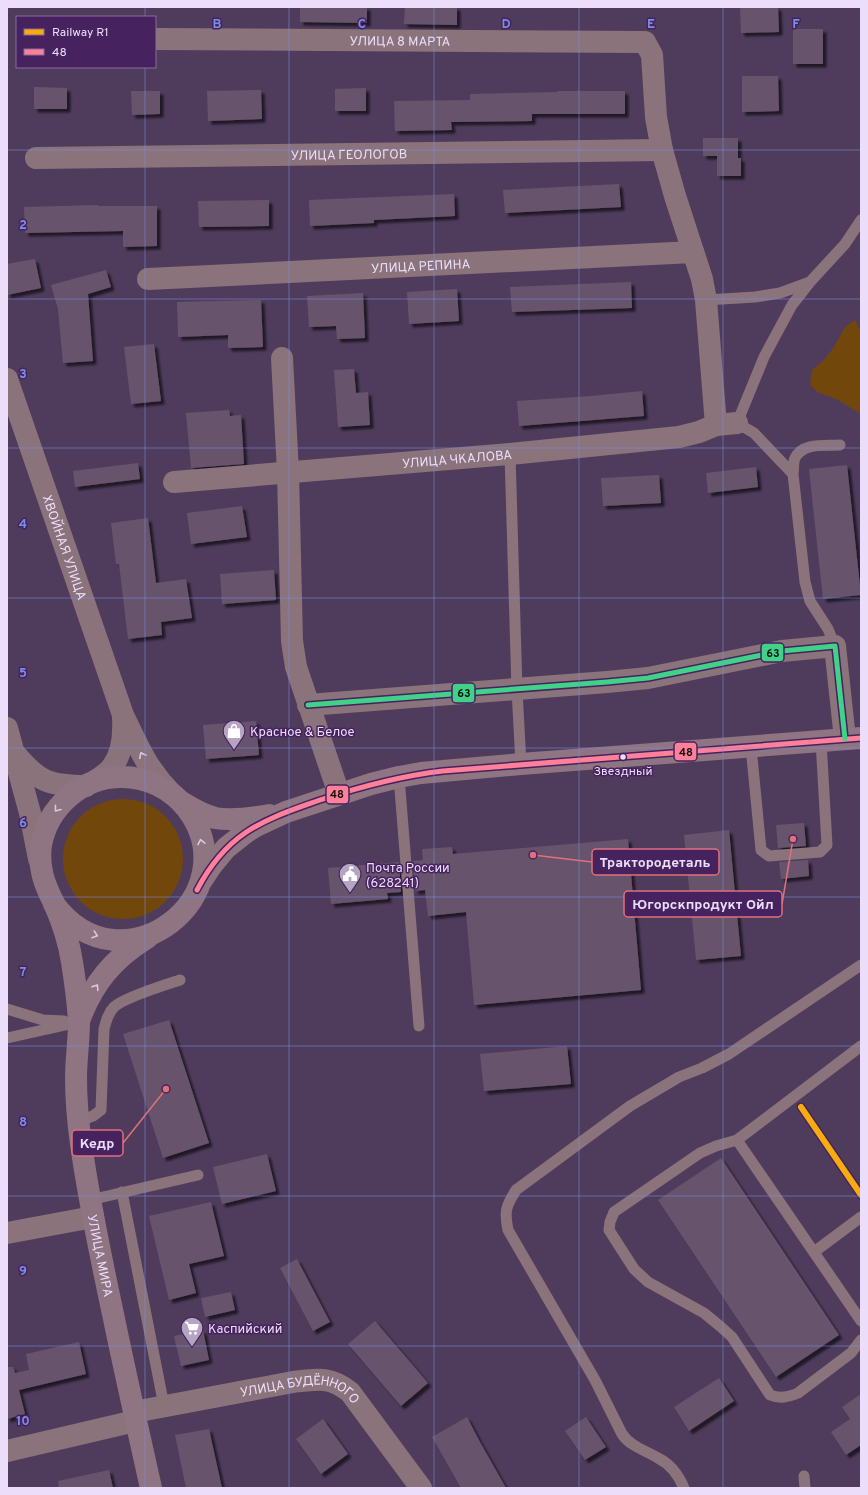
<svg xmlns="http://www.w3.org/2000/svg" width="868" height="1495" font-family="Overpass,sans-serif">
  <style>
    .green { fill: #72470c }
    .building { fill: #67536c; filter: url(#shadow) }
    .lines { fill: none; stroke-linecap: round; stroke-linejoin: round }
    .service { stroke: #8a737b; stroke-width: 11 }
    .minor { stroke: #8a737b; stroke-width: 22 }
    .secondary { stroke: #8f7481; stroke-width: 22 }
    .bus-1-casing { stroke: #46235e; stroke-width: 8 }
    .bus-2-casing { stroke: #46235e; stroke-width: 8 }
    .bus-1 { stroke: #ff8098; stroke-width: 5 }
    .bus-2 { stroke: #40d288; stroke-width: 5 }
    .rail-1-casing { stroke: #46235e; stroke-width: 9 }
    .rail-1 { stroke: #f8ab0d; stroke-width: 6 }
    .oneway { stroke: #d8c8e1 }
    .oneway2 { stroke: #d9c8e2 }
    .grid { fill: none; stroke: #7a8ee7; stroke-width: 1; stroke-opacity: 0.55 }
    .bus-dot { fill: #ecddfa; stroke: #46235e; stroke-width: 1.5 }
    .labels { text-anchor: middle; stroke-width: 3; stroke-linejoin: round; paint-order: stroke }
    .bus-label { font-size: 12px; fill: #ecddfa; stroke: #46235e }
    .street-label { font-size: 13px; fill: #ecddfa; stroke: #46235e }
    .poi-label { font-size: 13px; fill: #ecddfa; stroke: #46235e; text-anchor: start }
    .grid-label { font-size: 13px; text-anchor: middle; font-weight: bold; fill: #7a8ee7; stroke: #46235e; stroke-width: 3; stroke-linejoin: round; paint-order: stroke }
    .leader { fill: none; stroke: #df707c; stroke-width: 1.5 }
    .callout-dot { fill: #df707c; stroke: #46235e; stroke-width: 1.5 }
    .callout { fill: #46235e; stroke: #df707c; stroke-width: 1.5 }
    .callout-label { font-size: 14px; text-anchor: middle; font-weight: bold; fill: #ecddfa }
    .line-badge { stroke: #46235e; stroke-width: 1.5 }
    .pale-badge-label { font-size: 11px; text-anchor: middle; font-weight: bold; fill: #111 }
  </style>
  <defs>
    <filter id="shadow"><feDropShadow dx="3.5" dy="3.5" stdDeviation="1" flood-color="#0009"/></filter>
  </defs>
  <rect width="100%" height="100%" fill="#4f3c5c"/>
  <path class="green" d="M855,320L861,333V414L836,399L817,392L810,384L812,370L824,360L834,347L845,327Z
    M63 859a60 60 0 1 1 120 0a60 60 0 1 1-120 0Z"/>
  <path class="building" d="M300,7H367V23L300,22Z
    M405,7H457V25L404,24Z
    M740,7H778L779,32L741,33Z
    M793,29H823V64H793Z
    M742,76H778L779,111L742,112Z
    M34,87L67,88V109H34Z
    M366,88V111H335V89Z
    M261,90L262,119L208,121L207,91Z
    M131,91H160V114L132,115Z
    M558,91H625V114H532V121L451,122L452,130L395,131L394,101L470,100V94L558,92Z
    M703,138H738V158H741V176H717V156H703Z
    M619,184L621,207L505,213L503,190Z
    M454,194L455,216L374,220V223L310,226L309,200Z
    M269,200V226L199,227L198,201Z
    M98,205V206H157V246L123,247V231L25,233L24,207Z
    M35,259L41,288L7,295V264Z
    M106,270L111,287L88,294L93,361L63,363L58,309L51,285Z
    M631,282L632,308L512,312L510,287Z
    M457,289L459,321L409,324L407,292Z
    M363,293L365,338L337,339L336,326L309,327L307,296Z
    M261,300L263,347L228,348V335L178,337L177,302Z
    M154,344L161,401L131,404L124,347Z
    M354,369L356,393L368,392L370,425L338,427L334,370Z
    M642,391L644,416L519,426L517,401L591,396Z
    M229,410L230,416L241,415L244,464L191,468L186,413Z
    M138,463L140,479L75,487L73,471Z
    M847,465L861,595L823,599L809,469Z
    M756,467L758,487L708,493L706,473Z
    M659,475L661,503L603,506L601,478Z
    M242,506L247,537L191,544L187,513Z
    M148,518L156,583L186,579L192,618L161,622L162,635L128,639L119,564H116L111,523Z
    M274,570L276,600L222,604L220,574Z
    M256,721L259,755L206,759L203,725Z
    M804,823L806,846L778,848L776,825Z
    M729,830L741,956L696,960L684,835Z
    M628,839L641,990L474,1005L466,912L428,916L425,890L415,891L413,861L423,860L422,849L452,847L453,854Z
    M808,860L809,876L781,879L779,862Z
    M399,862L401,892L387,893L388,899L331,904L328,868Z
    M169,1020L209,1143L163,1158L123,1034Z
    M567,1046L571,1084L484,1091L480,1054Z
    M267,1154L276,1191L222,1204L213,1167Z
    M721,1158L839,1335L776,1377L658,1200Z
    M211,1202L224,1256L189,1264L196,1293L169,1300L149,1216Z
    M297,1259L330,1322L313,1331L280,1268Z
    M231,1292L235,1310L205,1317L201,1298Z
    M375,1321L428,1383L401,1406L348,1344Z
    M203,1330L209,1360L181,1366L174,1336Z
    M79,1342L86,1374L19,1390L25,1414L7,1419V1367H13L15,1373L29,1370L26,1354Z
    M719,1378L734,1401L689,1431L674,1407Z
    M861,1394V1445L846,1455L831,1432L850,1419L842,1407Z
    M467,1417L480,1442L506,1488H461L432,1437Z
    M586,1417L606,1447L585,1460L565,1431Z
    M323,1419L348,1454L321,1474L296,1439Z
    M209,1429L222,1488H186L175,1435Z
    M109,1470L113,1488H59L58,1481Z"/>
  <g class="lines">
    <path class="service" d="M706,300L755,297L780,293L810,282
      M510,454L517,690L521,764
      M793,474C794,469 793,462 795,458C803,442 825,446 840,445
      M835,646L828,629L810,601L805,582L793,474L754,433L737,423L764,357L792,305L810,282L845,244L861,220
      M751,747L761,850L769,856L820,852L827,845L821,741
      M399,777L419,1026
      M7,1009L43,1020L64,1021
      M7,1038L79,1022
      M861,1046L737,1140L716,1146L700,1153L614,1212L610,1222L609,1230L634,1269L648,1282L704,1313L721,1327L732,1337L770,1395C780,1399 788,1397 798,1393L851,1353L861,1340
      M79,1121L93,1116L101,1110L104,1029C106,1021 108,1013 114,1007C125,997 165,985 180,980
      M737,1140L861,1321
      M122,1192L164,1406
      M90,1200L198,1175
      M814,1252L861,1217
      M804,1476L805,1488
      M684,1488C679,1476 670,1464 658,1458C645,1450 631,1447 622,1434L595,1380L508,1230C504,1211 506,1206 516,1190L630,1106L679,1077L702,1068L729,1054L861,965"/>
    <g class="minor">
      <path id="s1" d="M155,39L645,42L652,55L656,117L662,150L675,196L702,279L706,300L716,425"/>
      <path id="s2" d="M36,158L662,150"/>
      <path id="s3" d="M148,279L693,252"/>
      <path d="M282,358L288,472L292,641L296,667L339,794"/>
      <path id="s4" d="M7,379L123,715C138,746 147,769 172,794"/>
      <path id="s5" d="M174,482L510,454L679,437L699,432L716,425L737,423"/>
      <path d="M308,705L607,682L648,678L782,651L835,646L845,739"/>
      <path d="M7,728L30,813L39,859"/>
      <path d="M16,755C39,782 50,786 86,786"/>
      <path d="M95,781C101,777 108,773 112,767C123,753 124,735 123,718"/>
      <path d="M7,1233L93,1217"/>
      <path id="s6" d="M134,1412L293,1382C317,1379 330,1376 350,1392L421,1488"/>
      <path d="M7,1451L135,1421"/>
    </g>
    <g class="secondary">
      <path d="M183,803C193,809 203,815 215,818C232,821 252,818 269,815"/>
      <path d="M202,880L212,865L226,848L245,833L256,826L286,812L371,784L399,777L421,773L521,764L861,738"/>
      <path id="s7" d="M54,904C123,996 251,894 187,809C171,788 145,776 119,777C81,778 48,807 41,845C38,867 44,884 54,903C62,921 69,942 72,962C75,981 78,1002 79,1022C79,1041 76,1059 76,1078C76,1100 78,1122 81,1144C89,1201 101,1258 113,1314C125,1372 138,1430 151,1488"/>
      <path d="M79,1021C93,983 113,959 147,938"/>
    </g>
    <g class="bus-1-casing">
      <path id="bus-1" d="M197,890C209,867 223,848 245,833C267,818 292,810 317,801C359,787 399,776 443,771L861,738"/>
    </g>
    <g class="bus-2-casing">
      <path id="bus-2" d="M308,705L607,682L648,678L782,651L835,646L845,739"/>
    </g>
    <use href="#bus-1" class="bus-1"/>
    <use href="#bus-2" class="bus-2"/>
    <g class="rail-1-casing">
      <path id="rail-1" d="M801,1107L861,1195"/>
    </g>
    <use href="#rail-1" class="rail-1"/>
  </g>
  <defs><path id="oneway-chevron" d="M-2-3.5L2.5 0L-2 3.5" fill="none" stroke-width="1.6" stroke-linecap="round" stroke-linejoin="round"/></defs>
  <use class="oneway" href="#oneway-chevron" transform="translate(142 755) rotate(-117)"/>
  <g class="oneway2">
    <use href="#oneway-chevron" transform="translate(57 809) rotate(128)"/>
    <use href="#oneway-chevron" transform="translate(201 842) rotate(-102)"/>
    <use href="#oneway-chevron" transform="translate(95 935) rotate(19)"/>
    <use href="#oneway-chevron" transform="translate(96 987) rotate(-58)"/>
  </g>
  <path class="grid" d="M145,7V17M289,7V1488M434,7V1488M579,7V1488M723,7V1488M145,67V1488M7,150H861M7,299H861M7,448H861M7,598H861M7,748H861M7,897H861M7,1046H861M7,1196H861M7,1346H861"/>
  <defs>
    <g id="shop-pin" transform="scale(1.15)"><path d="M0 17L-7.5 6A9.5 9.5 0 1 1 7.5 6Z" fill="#b5a5c3" stroke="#46235e"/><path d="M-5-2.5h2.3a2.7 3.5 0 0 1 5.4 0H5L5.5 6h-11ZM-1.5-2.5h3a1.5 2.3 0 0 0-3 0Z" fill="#fff"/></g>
    <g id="civic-pin" transform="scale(1.15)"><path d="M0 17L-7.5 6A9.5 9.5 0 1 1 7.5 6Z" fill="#b5a5c3" stroke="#46235e"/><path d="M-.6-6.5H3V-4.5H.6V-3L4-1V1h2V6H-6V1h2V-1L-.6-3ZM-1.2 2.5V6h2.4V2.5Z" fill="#fff"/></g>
    <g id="supermarket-pin" transform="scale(1.15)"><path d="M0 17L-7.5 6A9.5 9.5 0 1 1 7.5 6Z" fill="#b5a5c3" stroke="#46235e"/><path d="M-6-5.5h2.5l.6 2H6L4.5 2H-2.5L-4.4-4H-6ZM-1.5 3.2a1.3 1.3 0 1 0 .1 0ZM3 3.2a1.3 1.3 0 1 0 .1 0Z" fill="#fff"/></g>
  </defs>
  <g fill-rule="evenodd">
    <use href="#shop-pin" x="234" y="731"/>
    <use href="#civic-pin" x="350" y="874"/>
    <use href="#supermarket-pin" x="192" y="1328"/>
  </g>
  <circle class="bus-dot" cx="623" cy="757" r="3.5"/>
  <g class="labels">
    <g class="bus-label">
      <text x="623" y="775">Звездный</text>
    </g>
    <g class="street-label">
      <text dy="5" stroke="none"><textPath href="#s1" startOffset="245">УЛИЦА 8 МАРТА</textPath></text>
      <text dy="5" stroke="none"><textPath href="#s2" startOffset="313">УЛИЦА ГЕОЛОГОВ</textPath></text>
      <text dy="5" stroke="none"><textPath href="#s3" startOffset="273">УЛИЦА РЕПИНА</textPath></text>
      <text dy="5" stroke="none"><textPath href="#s5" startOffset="284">УЛИЦА ЧКАЛОВА</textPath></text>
      <text dy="5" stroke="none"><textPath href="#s4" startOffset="178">ХВОЙНАЯ УЛИЦА</textPath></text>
      <text dy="5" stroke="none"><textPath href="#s7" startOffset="869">УЛИЦА МИРА</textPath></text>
      <text dy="5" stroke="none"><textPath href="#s6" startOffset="171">УЛИЦА БУДЁННОГО</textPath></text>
    </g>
    <g class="poi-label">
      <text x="250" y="736">Красное &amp; Белое</text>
      <text x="366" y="872">Почта России<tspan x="366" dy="15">(628241)</tspan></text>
      <text x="208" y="1333">Каспийский</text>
    </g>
  </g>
  <g class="grid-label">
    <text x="217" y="28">B</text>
    <text x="362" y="28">C</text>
    <text x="506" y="28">D</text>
    <text x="651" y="28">E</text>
    <text x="796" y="28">F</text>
    <text x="23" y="229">2</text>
    <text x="23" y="378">3</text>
    <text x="23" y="528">4</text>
    <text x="23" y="677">5</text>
    <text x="23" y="827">6</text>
    <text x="23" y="976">7</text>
    <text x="23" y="1126">8</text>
    <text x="23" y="1275">9</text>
    <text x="23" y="1425">10</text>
  </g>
  <path class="leader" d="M533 855L592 862M793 839L782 904M166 1089L123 1143"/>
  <g class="callout-dot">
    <circle cx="533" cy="855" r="4"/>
    <circle cx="793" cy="839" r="4"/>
    <circle cx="166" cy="1089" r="4"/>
  </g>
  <g class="callout">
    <rect x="592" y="849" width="127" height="26" rx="4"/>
    <rect x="624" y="891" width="158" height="26" rx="4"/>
    <rect x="72" y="1130" width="51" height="26" rx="4"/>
  </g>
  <g class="callout-label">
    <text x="655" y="867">Трактородеталь</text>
    <text x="703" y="909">Югорскпродукт Ойл</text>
    <text x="97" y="1148">Кедр</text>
  </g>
  <g class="line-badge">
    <rect x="761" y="643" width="23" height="19" rx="4" fill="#40d288"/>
    <rect x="452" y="683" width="23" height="20" rx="4" fill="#40d288"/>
    <rect x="674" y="742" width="23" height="19" rx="4" fill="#ff8098"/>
    <rect x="326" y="785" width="23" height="19" rx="4" fill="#ff8098"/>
  </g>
  <g class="pale-badge-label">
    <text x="773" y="657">63</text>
    <text x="464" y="697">63</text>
    <text x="686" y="756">48</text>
    <text x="337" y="798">48</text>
  </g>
  <rect width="868" height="1495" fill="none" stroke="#ecddfa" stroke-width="16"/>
  <rect x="16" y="16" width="140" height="52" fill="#46235e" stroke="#886d9c"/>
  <rect x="24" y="29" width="20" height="6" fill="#f8ab0d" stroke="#886d9c"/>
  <text x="52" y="36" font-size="12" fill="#ecddfa">Railway R1</text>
  <rect x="24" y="49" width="20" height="6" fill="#ff8098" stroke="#886d9c"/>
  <text x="52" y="56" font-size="12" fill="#ecddfa">48</text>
</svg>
